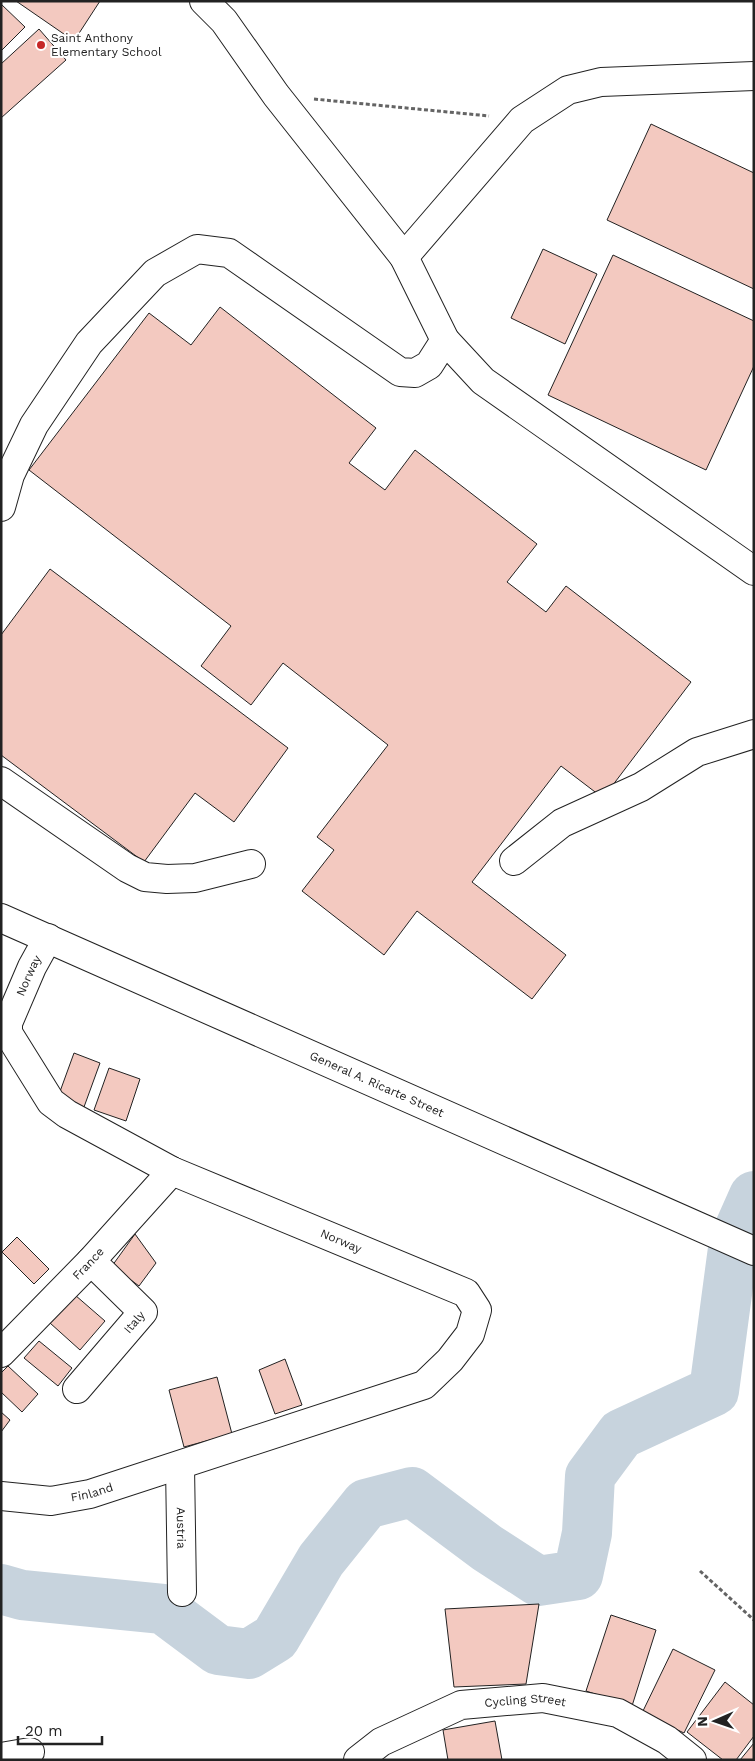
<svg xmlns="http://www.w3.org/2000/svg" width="755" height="1761" font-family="'Work Sans',sans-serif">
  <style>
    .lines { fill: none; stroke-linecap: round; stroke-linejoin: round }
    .river { stroke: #c7d3dd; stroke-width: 50 }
    .building { fill: #f3c9c0; stroke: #222 }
    .minor-casing { stroke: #222; stroke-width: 30 }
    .path { stroke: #646464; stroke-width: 3; stroke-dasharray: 4 2.5; stroke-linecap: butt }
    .minor { stroke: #fff; stroke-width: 28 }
    .poi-dot { fill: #c62828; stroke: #fff; stroke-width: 2 }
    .labels { text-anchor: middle; stroke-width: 4; stroke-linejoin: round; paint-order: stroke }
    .poi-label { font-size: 12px; fill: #222; stroke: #fff; text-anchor: start }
    .street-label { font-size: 12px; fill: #222; stroke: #fff }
  </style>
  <rect width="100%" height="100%" fill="#fff"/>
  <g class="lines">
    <path class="river" d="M1,1589L22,1595L163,1609L218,1650L249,1654L275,1638L321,1560L366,1504L412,1492L487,1548L538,1581L578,1575L587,1533L590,1476L621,1434L714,1391L734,1241L754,1196"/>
  </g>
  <path class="building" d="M16,1H100L74,41Z
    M1,4L25,27L1,51Z
    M39,29L66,60L1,118V64Z
    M651,124L754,173V289L607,220Z
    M543,249L597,274L565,344L511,318Z
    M613,255L754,321V366L706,470L548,395Z
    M220,307L376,428L349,463L385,490L415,450L537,544L507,582L546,612L566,586L691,682L603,798L561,766L472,882L566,955L532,999L417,911L384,955L302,891L334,850L317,837L388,745L283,663L251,705L201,666L231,626L29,470L149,313L191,345Z
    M50,569L288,748L234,822L195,793L144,862L1,755V635Z
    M74,1053L100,1063L84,1107L58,1097Z
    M109,1068L140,1079L126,1121L94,1110Z
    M135,1234L156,1263L139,1286L112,1266Z
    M17,1237L49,1269L34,1284L2,1252Z
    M75,1295L105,1321L80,1350L50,1323Z
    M39,1341L72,1368L58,1386L24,1358Z
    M285,1359L302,1405L275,1414L259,1370Z
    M8,1366L38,1394L22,1412L1,1392V1373Z
    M217,1377L232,1434L184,1447L169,1390Z
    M1,1412L10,1420L1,1432Z
    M539,1604L526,1684L454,1687L445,1609Z
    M611,1615L656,1630L632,1706L586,1691Z
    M673,1649L715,1670L684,1733L642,1713Z
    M725,1682L754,1705V1736L736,1760H723L687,1732Z
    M495,1721L502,1760H448L443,1730Z
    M754,1743V1760H740Z"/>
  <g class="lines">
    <g class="minor-casing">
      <g id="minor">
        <path d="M204,1L224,21L276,95L404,257L445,340L483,381L754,571"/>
        <path d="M404,257L522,120L568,90L601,82L754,76"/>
        <path d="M1,507L10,475L34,425L89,343L155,273L197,249L229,253L400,372L415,373L429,365L445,340"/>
        <path d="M1,781L127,868L145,877L167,879L195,878L251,864"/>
        <path d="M514,861L562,823L641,787L697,752L754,734"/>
        <path id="s1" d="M1,918L754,1251"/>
        <path id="s2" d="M1,1353L91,1261L172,1171"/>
        <path id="s3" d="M77,1389L143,1312L91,1261"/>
        <path id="s4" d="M180,1466L182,1592"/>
        <path id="s5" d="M1,1496L51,1501L90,1494L424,1385L450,1360L470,1334L477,1310L466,1293L172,1171L67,1114L51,1102L8,1033V1023L32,967L48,938"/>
        <path d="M1,1757L30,1752"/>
        <path id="s6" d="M358,1760L381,1742L461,1705L543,1698L618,1713L667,1740L692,1760"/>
      </g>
    </g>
    <path class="path" d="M314,99L489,116
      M700,1571L754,1620"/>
    <use href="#minor" class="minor"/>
  </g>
  <circle class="poi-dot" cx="41" cy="45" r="5"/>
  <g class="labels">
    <g class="poi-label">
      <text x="51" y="42">Saint Anthony<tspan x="51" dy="14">Elementary School</tspan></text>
    </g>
    <g class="street-label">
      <text dy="4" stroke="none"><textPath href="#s5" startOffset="1156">Norway</textPath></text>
      <text dy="4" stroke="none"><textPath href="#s1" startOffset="411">General A. Ricarte Street</textPath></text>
      <text transform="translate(341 1241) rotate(23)" y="4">Norway</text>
      <text dy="4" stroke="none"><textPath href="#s2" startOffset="125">France</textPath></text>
      <text dy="4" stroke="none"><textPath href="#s3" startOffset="88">Italy</textPath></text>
      <text dy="4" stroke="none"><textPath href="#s5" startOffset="92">Finland</textPath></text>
      <text dy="4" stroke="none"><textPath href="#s4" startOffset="62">Austria</textPath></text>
      <text dy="4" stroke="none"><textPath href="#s6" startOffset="182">Cycling Street</textPath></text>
    </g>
  </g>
  <rect width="755" height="1761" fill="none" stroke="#222222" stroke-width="5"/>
  <g transform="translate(715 1721) rotate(268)" stroke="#ffffff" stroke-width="4" paint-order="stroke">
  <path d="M0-4L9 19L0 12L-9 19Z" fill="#222222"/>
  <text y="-8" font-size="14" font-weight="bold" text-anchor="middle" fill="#222222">N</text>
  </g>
  <path d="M18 1736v8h84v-8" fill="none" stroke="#222222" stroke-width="2.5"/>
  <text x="25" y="1736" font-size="15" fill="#222222" stroke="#ffffff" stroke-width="4" paint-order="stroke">20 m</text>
</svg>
